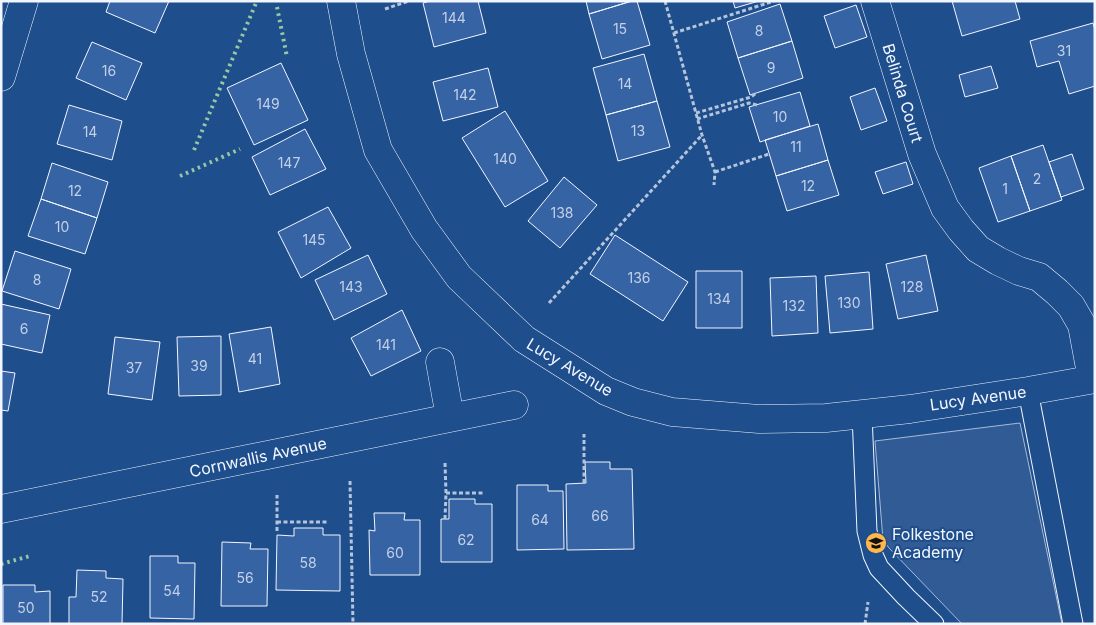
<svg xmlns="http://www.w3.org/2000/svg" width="1096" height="625" font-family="Inter,sans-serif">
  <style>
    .built { fill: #305b95; stroke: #a8bbd7 }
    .building { fill: #3563a3; stroke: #f2f6ff }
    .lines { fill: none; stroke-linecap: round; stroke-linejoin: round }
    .lane-casing { stroke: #f2f6ff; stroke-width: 21 }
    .street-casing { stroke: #f2f6ff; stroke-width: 29 }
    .secondary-casing { stroke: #f2f6ff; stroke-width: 29 }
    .path { stroke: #b3c4dc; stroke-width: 3; stroke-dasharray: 4 2.5; stroke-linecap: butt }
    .lane { stroke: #1f4e8c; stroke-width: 19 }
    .street { stroke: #1f4e8c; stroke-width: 28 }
    .secondary { stroke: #1f4e8c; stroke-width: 28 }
    .hedge { stroke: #97c8a6; stroke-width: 4; stroke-dasharray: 2.5 4; stroke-linecap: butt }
    .labels { text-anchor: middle; stroke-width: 4; stroke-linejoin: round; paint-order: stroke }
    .number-label { font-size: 14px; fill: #c3d1e8 }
    .street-label { font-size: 16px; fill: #f2f6ff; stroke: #1f4e8c }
    .poi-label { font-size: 16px; fill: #f2f6ff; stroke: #1f4e8c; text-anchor: start }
  </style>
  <rect width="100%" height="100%" fill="#1f4e8c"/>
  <path class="built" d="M1020,423L1062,624H962L889,548L883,540L875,441Z"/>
  <path class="building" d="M110,1H169L155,33L106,12Z
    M430,1H478L486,33L434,47L423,3Z
    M586,1H632L589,14Z
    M632,1H637L650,45L602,59L589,14Z
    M733,1H759L735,8Z
    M952,1H1015L1020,19L962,36Z
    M780,4L792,41L738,58L727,22Z
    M856,5L867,37L835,48L824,16Z
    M1093,23L1095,30V86L1069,94L1059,61L1037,67L1030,41Z
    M792,41L803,78L750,95L738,58Z
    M92,42L142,63L126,100L76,78Z
    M644,54L657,101L606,115L593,68Z
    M281,63L308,120L254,145L227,88Z
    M991,66L998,88L965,97L959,75Z
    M488,68L498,107L443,121L433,82Z
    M875,88L887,121L861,130L850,97Z
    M800,92L810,126L760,142L749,107Z
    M657,101L670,147L618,161L606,115Z
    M69,105L122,121L112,160L57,144Z
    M505,111L548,181L505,207L462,138Z
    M818,124L828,160L776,176L765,140Z
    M305,129L326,169L270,195L252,157Z
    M1043,145L1062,200L1030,211L1011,156Z
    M1072,154L1084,189L1061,197L1049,162Z
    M1011,156L1030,211L998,222L979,168Z
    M828,160L839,195L787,211L776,176Z
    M906,162L913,184L883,194L875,172Z
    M52,163L108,182L97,218L41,199Z
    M564,177L597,205L560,248L528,221Z
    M41,199L97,218L85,254L28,236Z
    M328,207L351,248L301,278L278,232Z
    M615,235L688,282L663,321L590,274Z
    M15,251L71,269L59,309L2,291Z
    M368,255L387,294L334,320L315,280Z
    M926,255L938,311L898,319L886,264Z
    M696,271H742V328H696Z
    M869,272L873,329L830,333L825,276Z
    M816,276L818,333L772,336L770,278Z
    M1,304L50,315L42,353L1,344Z
    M402,310L421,351L371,376L351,338Z
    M271,327L280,384L239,392L229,334Z
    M221,336V395L179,396L177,337Z
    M115,337L160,342L152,400L108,394Z
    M1,371L15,373L8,411L1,410Z
    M585,462H610V469H632L634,549L567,550L566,484L586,483Z
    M517,485H548V491H563L564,549L517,550Z
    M449,499H475V504H492V562H441V519H449Z
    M374,513H405L404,520H420V575H370L369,530L375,531Z
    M294,528H323V535H340V591L276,590L277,535L294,536Z
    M222,542L251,543L250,549H268L267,606H221Z
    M150,556H178V563H195L194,619L150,618Z
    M77,570L106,571V578L123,579L122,624H69V597H76Z
    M3,585H35V592L50,591V624H3Z"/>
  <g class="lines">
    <g class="lane-casing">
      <path id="lane" d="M1028,391L1073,624
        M862,415L867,531L873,555L879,568L906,597L934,624"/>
    </g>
    <g class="street-casing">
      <path id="street" d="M875,1L922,154L945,208L961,230L978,249L998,261L1019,271L1039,277L1057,292L1071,306L1082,325L1092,379
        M440,362L450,417
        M1,509L514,405"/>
    </g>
    <g class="secondary-casing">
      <path id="secondary" d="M341,1L351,54L378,150L424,229L459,277L524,339L606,391L633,402L672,412L759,419L826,418L910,409L1028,391L1095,379
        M1,77L24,1"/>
    </g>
    <path class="path" d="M665,1L702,135L715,172L714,185
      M385,9L409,1
      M674,33L774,1
      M696,113L751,97L756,93
      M697,119L749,103L757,105
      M715,172L769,154
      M549,303L702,135
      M445,463L446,493L445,519
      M350,481L353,624
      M584,483V434
      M446,493H483
      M277,522H329
      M277,531V495
      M865,624L868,602"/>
    <use href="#lane" class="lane"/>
    <use href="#street" class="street"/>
    <use href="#secondary" class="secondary"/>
    <path class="hedge" d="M277,7L287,57
      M194,150L256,3
      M180,176L240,149
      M1,564L30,556"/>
  </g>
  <defs>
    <g id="school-disc" transform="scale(1.125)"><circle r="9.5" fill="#ffb74d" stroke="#1f4e8c"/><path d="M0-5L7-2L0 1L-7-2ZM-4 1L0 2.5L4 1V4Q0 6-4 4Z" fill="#111"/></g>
  </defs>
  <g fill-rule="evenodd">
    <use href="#school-disc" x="876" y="543"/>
  </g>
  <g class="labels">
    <g class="number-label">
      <text x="454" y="23">144</text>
      <text x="620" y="34">15</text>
      <text x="759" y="36">8</text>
      <text x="1064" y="56">31</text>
      <text x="771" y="73">9</text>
      <text x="109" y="76">16</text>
      <text x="625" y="89">14</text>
      <text x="465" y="100">142</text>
      <text x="268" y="109">149</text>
      <text x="780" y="122">10</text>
      <text x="638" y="136">13</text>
      <text x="90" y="137">14</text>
      <text x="796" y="152">11</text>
      <text x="505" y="164">140</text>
      <text x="289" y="168">147</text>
      <text x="1037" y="184">2</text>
      <text x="808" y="191">12</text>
      <text x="1005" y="194">1</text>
      <text x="75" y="196">12</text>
      <text x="562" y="218">138</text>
      <text x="62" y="232">10</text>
      <text x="314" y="245">145</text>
      <text x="639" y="283">136</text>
      <text x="37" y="285">8</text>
      <text x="351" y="292">143</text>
      <text x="912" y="292">128</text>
      <text x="719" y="304">134</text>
      <text x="849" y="308">130</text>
      <text x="794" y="311">132</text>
      <text x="24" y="334">6</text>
      <text x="386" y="350">141</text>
      <text x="255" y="364">41</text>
      <text x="199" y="371">39</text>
      <text x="134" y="373">37</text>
      <text x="600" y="521">66</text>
      <text x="540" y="525">64</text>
      <text x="466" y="545">62</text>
      <text x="395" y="558">60</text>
      <text x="308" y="568">58</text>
      <text x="245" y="583">56</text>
      <text x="172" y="596">54</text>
      <text x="99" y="602">52</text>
      <text x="26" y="613">50</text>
    </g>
    <g class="street-label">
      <text transform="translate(903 93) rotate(73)" y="6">Belinda Court</text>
      <text transform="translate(570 367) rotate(31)" y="6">Lucy Avenue</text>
      <text transform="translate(978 398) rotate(-8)" y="6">Lucy Avenue</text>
      <text transform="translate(258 457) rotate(-12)" y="6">Cornwallis Avenue</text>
    </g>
    <g class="poi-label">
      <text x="892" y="540">Folkestone<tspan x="892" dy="18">Academy</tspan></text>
    </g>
  </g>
  <rect width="1096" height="625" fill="none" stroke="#f2f6ff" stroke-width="5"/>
</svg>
